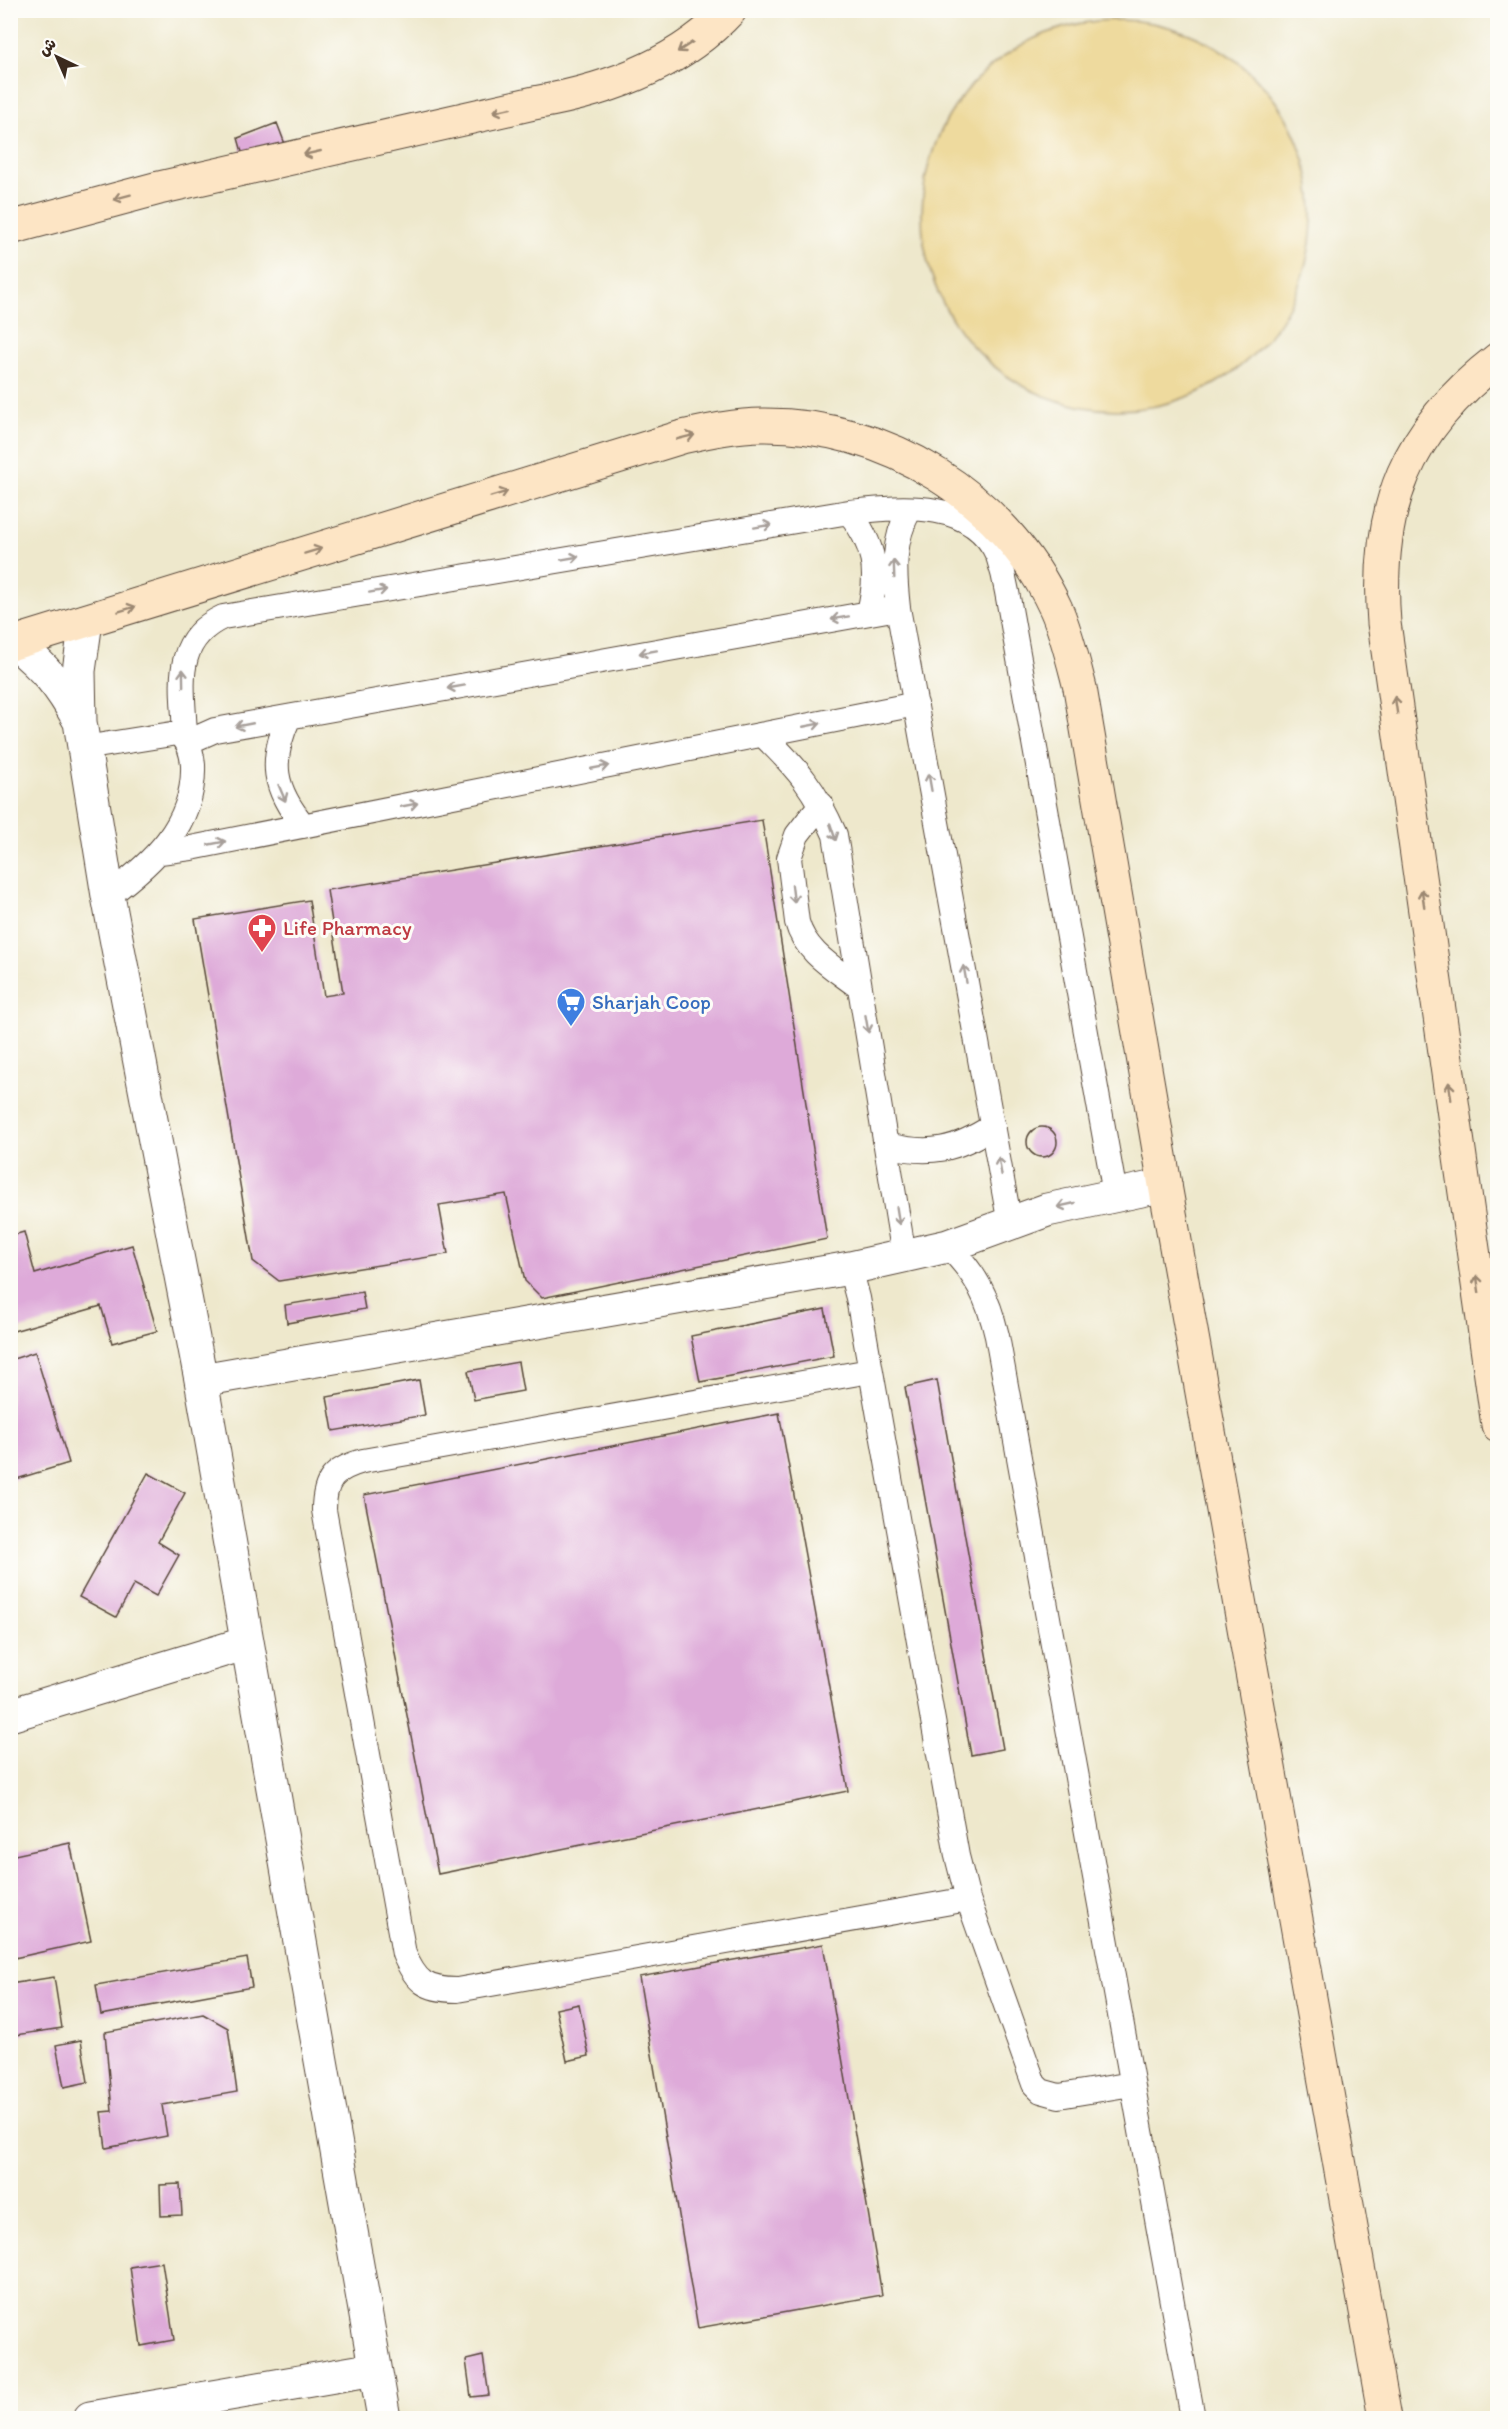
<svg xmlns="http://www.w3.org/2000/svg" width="1508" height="2429" font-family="Itim,'Playpen Sans Arabic',sans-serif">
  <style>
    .sand { fill: #eeda9e; stroke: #94825e; stroke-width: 1.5 }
    .building { fill: #deaad9 }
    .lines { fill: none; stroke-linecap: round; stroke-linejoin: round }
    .lane-casing { stroke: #564638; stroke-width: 26 }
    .street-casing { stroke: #564638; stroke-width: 35 }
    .secondary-casing { stroke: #564638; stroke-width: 35 }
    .lane { stroke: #fff; stroke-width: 24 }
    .street { stroke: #fff; stroke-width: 33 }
    .secondary { stroke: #fde5c5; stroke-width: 33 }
    .oneway { stroke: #9c8872 }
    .oneway2 { stroke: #a79f9a }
    .labels { text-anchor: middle; stroke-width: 6; stroke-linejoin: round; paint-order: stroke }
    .health-label { font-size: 21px; fill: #be3a42; stroke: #fdfcf7; text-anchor: start }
    .shop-label { font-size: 21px; fill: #366cbe; stroke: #fdfcf7; text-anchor: start }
  </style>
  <rect width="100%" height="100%" fill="#fdfcf7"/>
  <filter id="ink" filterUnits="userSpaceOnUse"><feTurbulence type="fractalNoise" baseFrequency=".0167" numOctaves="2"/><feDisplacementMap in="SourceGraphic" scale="12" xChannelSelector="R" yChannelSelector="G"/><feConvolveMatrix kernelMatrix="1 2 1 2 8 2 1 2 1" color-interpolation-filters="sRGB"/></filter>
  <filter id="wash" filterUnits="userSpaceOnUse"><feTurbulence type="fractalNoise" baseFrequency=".008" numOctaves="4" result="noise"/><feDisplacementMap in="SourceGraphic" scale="24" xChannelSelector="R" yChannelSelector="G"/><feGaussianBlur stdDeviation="1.35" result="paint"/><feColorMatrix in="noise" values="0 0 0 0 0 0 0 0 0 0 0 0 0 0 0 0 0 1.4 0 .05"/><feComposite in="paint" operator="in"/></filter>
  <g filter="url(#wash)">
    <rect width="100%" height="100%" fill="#eee8cc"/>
    <path class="sand" d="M922 215a195 195 0 1 1 390 0a195 195 0 1 1-390 0Z"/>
    <g id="blocks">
      <path class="building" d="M277,123L285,144L244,159L238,138Z
        M762,820L827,1239L542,1298L525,1281L506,1194L439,1205L448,1254L279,1281L253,1261L195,919L309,900L324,996L343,993L327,890Z
        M1027 1142a15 15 0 1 1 30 0a15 15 0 1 1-30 0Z
        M24,1232L35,1274L132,1245L157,1331L112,1343L101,1306L10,1332V1236Z
        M362,1292L365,1309L287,1323L285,1305Z
        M825,1309L834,1356L700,1382L691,1336Z
        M35,1352L69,1463L10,1481V1360Z
        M518,1362L523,1391L474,1400L468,1371Z
        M419,1380L425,1415L333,1431L327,1397Z
        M937,1380L1003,1749L971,1755L905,1387Z
        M779,1413L848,1791L438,1874L364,1495Z
        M148,1473L185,1493L158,1542L179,1555L156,1596L134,1584L116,1617L79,1597Z
        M70,1843L91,1941L10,1959V1856Z
        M823,1944L882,2295L698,2328L639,1977Z
        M247,1958L252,1987L101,2015L96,1985Z
        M54,1977L62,2028L10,2036V1984Z
        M579,2004L589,2056L567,2061L556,2009Z
        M203,2014L228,2028L237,2092L162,2105L167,2136L106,2148L101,2112L112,2111L105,2032Z
        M81,2040L88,2082L64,2087L56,2045Z
        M180,2184L182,2215L161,2216L160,2185Z
        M162,2262L174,2340L141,2346L130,2267Z
        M483,2356L489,2395L471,2397L466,2360Z"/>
    </g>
  </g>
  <g filter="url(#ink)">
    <use href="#blocks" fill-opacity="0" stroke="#564638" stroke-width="1.5"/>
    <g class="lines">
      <g class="lane-casing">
        <path id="lane" d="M910,509C892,541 894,572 898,608L1010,1224
          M849,512C875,545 879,572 869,612
          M289,717C269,761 273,789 304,826
          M763,735C799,770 815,789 835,835L904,1256
          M185,737C184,689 170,641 223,617L849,512C900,507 973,498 998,556C1002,568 1005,580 1007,592L1115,1194
          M188,742L215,730L898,608
          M84,748L178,733C189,740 192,753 193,765C195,825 152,863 108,896
          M821,804L797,835L789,858L797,922C805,953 836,969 860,988
          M160,852L191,848L916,704
          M887,1145C930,1156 956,1150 993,1126
          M948,1246C976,1274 988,1297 997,1336L1193,2418
          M850,1268L858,1298L957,1856L968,1899L1034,2084L1041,2091L1059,2096L1132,2084
          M870,1371L363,1461C334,1469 324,1480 324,1510L404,1954C416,1982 426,1990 457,1990L968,1899"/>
      </g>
      <g class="street-casing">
        <path id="street" d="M86,621L79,671L80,722L108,896L201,1380L384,2418
          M15,643C45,668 60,685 79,720
          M201,1380L850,1268L948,1246L1047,1210L1165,1185
          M10,1715L247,1643
          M90,2418L375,2369"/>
      </g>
      <g class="secondary-casing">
        <path id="secondary" d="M10,228L159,188L534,103C606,91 679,65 730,10
          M1498,359C1406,430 1375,508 1384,623L1498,1425
          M10,644L682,437C709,431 736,425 763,425C887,424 1004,496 1056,609C1067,634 1073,661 1080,688L1165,1185L1385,2418"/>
      </g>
      <use href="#lane" class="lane"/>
      <use href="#street" class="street"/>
      <use href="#secondary" class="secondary"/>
    </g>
    <defs><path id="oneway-shaft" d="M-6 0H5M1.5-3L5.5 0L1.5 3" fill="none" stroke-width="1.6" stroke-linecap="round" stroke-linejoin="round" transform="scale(1.5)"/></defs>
    <g class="oneway">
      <use href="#oneway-shaft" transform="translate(685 47) rotate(147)"/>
      <use href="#oneway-shaft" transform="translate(502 110) rotate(167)"/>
      <use href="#oneway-shaft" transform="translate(312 153) rotate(167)"/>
      <use href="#oneway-shaft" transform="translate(122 197) rotate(165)"/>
      <use href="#oneway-shaft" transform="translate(686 437) rotate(-14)"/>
      <use href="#oneway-shaft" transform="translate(499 494) rotate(-17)"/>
      <use href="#oneway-shaft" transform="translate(313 551) rotate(-17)"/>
      <use href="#oneway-shaft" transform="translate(127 609) rotate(-17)"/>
      <use href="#oneway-shaft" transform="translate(1396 705) rotate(-98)"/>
      <use href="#oneway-shaft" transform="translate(1423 898) rotate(-98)"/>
      <use href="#oneway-shaft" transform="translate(1450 1091) rotate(-98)"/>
      <use href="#oneway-shaft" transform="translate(1478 1284) rotate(-98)"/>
    </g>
    <g class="oneway2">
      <use href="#oneway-shaft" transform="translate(763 526) rotate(-10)"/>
      <use href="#oneway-shaft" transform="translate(570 558) rotate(-10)"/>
      <use href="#oneway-shaft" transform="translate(894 569) rotate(-92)"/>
      <use href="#oneway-shaft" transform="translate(378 591) rotate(-10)"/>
      <use href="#oneway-shaft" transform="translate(840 618) rotate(170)"/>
      <use href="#oneway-shaft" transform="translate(648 652) rotate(170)"/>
      <use href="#oneway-shaft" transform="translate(183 678) rotate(-91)"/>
      <use href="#oneway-shaft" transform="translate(456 687) rotate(170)"/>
      <use href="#oneway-shaft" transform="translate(244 725) rotate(169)"/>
      <use href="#oneway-shaft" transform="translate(812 725) rotate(-11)"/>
      <use href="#oneway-shaft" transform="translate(600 767) rotate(-11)"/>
      <use href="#oneway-shaft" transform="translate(930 782) rotate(-100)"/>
      <use href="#oneway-shaft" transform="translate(282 793) rotate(67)"/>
      <use href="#oneway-shaft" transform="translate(409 805) rotate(-11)"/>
      <use href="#oneway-shaft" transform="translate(833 832) rotate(71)"/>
      <use href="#oneway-shaft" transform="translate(217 843) rotate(-11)"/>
      <use href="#oneway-shaft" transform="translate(793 894) rotate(83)"/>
      <use href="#oneway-shaft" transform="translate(965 974) rotate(-100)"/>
      <use href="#oneway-shaft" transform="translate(867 1024) rotate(80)"/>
      <use href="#oneway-shaft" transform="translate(1000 1166) rotate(-100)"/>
      <use href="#oneway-shaft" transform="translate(1066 1205) rotate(167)"/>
      <use href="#oneway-shaft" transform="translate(898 1216) rotate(81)"/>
    </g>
  </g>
  <defs>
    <g id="pharmacy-pin" transform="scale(1.5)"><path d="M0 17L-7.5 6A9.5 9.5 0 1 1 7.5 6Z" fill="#e0444e" stroke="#fdfcf7"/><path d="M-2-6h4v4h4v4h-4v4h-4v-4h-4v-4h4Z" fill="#fff"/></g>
    <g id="supermarket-pin" transform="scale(1.5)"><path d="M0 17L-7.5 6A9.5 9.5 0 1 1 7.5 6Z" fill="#3f7fe0" stroke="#fdfcf7"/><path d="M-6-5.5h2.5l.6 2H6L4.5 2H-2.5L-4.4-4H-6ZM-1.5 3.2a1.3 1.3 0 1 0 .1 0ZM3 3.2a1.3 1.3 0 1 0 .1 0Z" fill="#fff"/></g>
  </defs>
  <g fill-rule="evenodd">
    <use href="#pharmacy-pin" x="262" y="928"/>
    <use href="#supermarket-pin" x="571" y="1002"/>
  </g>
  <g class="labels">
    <g class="health-label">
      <text x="283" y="935">Life Pharmacy</text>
    </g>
    <g class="shop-label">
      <text x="592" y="1009">Sharjah Coop</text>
    </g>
  </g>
  <rect width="1508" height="2429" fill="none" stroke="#fdfcf7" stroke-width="36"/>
  <g transform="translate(57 57) rotate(316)" stroke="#fdfcf7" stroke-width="4.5" paint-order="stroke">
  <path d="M0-4.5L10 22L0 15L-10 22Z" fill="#3b2a1e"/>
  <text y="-9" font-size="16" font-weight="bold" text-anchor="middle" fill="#3b2a1e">ش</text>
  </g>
</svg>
